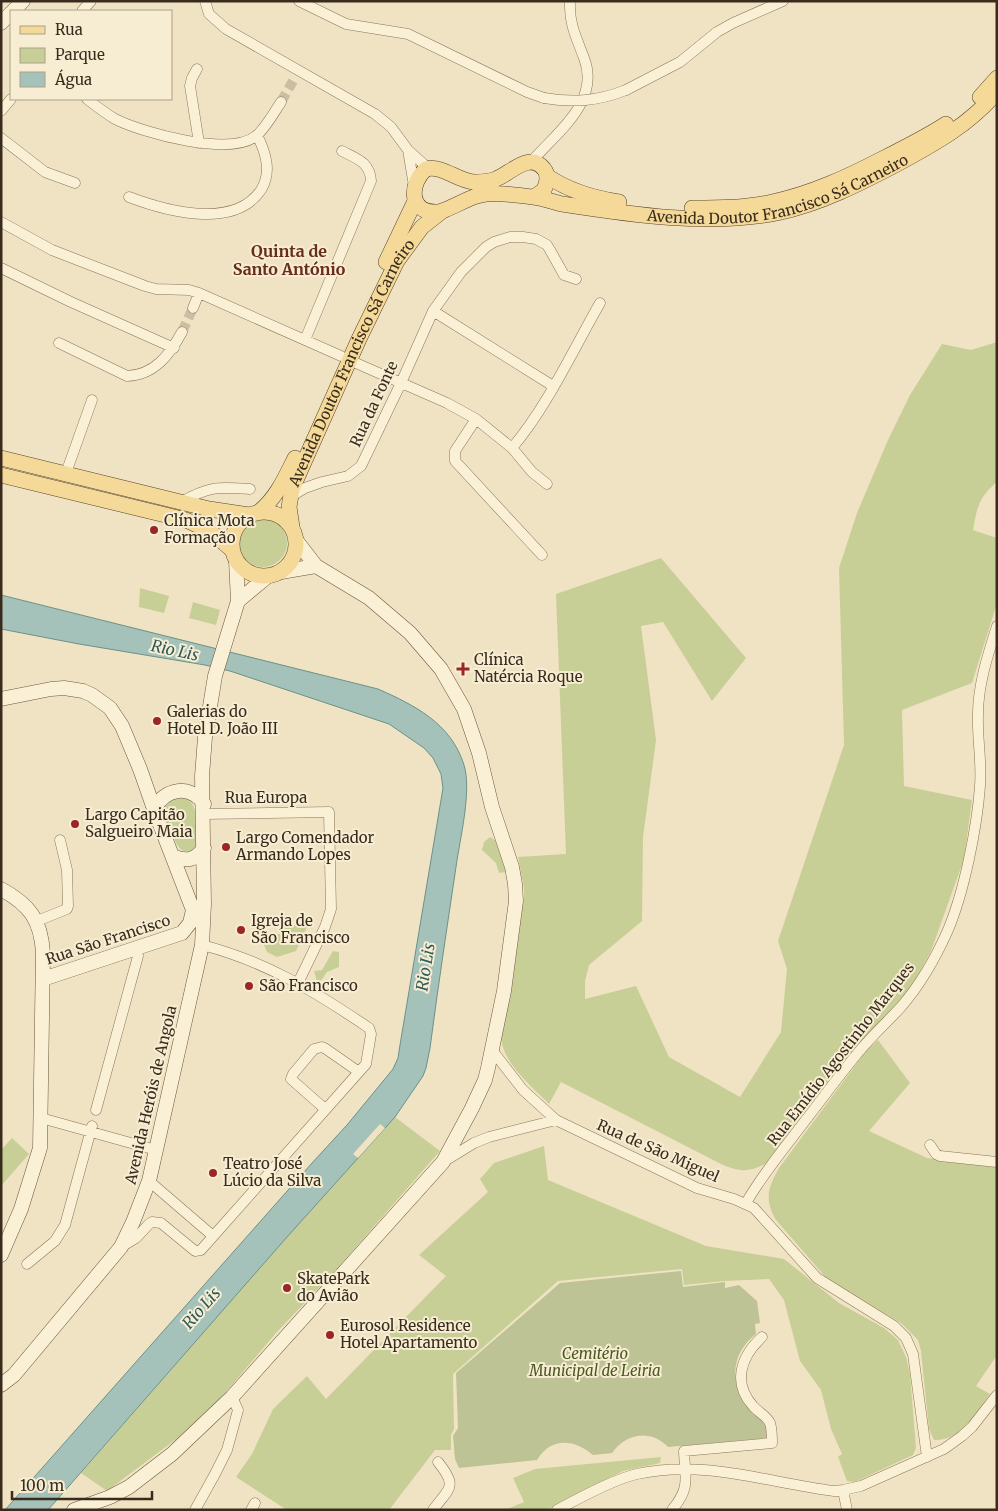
<svg xmlns="http://www.w3.org/2000/svg" width="998" height="1511" font-family="Merriweather,serif">
  <style>
    .green { fill: #c7cf96 }
    .cemetery { fill: #bdc395 }
    .water { fill: #a5c2ba; stroke: #6b9188 }
    .pier { fill: #f0e3c3 }
    .lines { fill: none; stroke-linecap: round; stroke-linejoin: round }
    .street-tunnel { stroke: #ccbea2; stroke-width: 10; stroke-dasharray: 10 5; stroke-linecap: butt }
    .street-casing { stroke: #8b7459; stroke-width: 11 }
    .secondary-casing { stroke: #6d553c; stroke-width: 15 }
    .primary-casing { stroke: #58422d; stroke-width: 16 }
    .street { stroke: #faf0d6; stroke-width: 10 }
    .secondary { stroke: #faf0d6; stroke-width: 14 }
    .primary { stroke: #f4d999; stroke-width: 15 }
    .street-bridge-casing { stroke: #8b7459; stroke-width: 11; stroke-linecap: butt }
    .street-bridge { stroke: #faf0d6; stroke-width: 10 }
    .poi-dot { fill: #9c2626; stroke: #f7edd3; stroke-width: 2 }
    .labels { text-anchor: middle; stroke-width: 4; stroke-linejoin: round; paint-order: stroke }
    .street-label { font-size: 15px; fill: #3a2c1d; stroke: #f7edd3 }
    .poi-label { font-size: 15px; fill: #3a2c1d; stroke: #f7edd3; text-anchor: start }
    .park-label { font-size: 15px; font-style: italic; fill: #4a5723; stroke: #f7edd3 }
    .neighbourhood-label { font-size: 16px; font-weight: bold; fill: #682c1b; stroke: #f7edd3 }
    .water-label { font-size: 16px; font-style: italic; fill: #2c5a58; stroke: #f7edd3 }
  </style>
  <rect width="100%" height="100%" fill="#f0e3c3"/>
  <path class="green" d="M997,342V482C979,497 977,507 973,530L997,538V603L972,683L902,710L904,786L972,800L964,859L931,951L917,977L902,999L820,1090L767,1163C749,1173 740,1172 721,1164L561,1082L549,1104C531,1085 504,1065 501,1038L524,898V888L518,857L566,854L556,594L661,558L746,658L712,701L663,622L641,626L656,740L643,837L642,921L589,965L585,981V999L636,986L669,1057L740,1097L781,1032L787,969L778,941L844,745L839,568L857,513L888,440L910,395L942,344L971,350Z
    M239 543a24 24 0 1 1 48 0a24 24 0 1 1-48 0Z
    M140,588L169,596L164,613L139,607Z
    M193,602L220,610L216,625L189,618Z
    M186,797C201,808 196,831 196,847C192,851 187,853 182,850C176,848 162,813 164,807C165,803 169,800 172,798Z
    M490,837L495,840L506,872L499,873L496,863L482,850L484,842Z
    M283,925H308L296,951L277,957L267,952L264,945V937H272V934H282Z
    M333,951L339,952V967L327,972L320,982L317,981L314,971L322,970Z
    M878,1040L910,1083L869,1131L927,1158L997,1166V1355L976,1386L990,1394C976,1413 961,1441 934,1440L929,1429L921,1351L918,1340L901,1323L828,1280L776,1220C764,1199 768,1188 779,1168L866,1051Z
    M395,1117L440,1151L335,1271L276,1333L214,1406L195,1425L107,1491L81,1473L287,1237Z
    M12,1138L29,1154L1,1186V1150Z
    M544,1146L548,1180L706,1246L784,1259L839,1303L884,1328L898,1340L906,1357L910,1374L916,1448L913,1455L855,1482L847,1481L838,1457L842,1454L831,1429L821,1390L800,1361L784,1300L769,1279L724,1281L684,1285L682,1269L558,1281L453,1374L454,1429L451,1435V1450H435L389,1510H287L236,1477L252,1454L273,1409L307,1376L326,1399L446,1276L419,1255L488,1192L480,1179L494,1163Z
    M661,1457L660,1463L623,1471L547,1510H505L524,1502L513,1478L535,1469Z"/>
  <path class="cemetery" d="M681,1271L683,1287L725,1282V1288L739,1285L757,1301L760,1323L755,1324L756,1334C722,1360 733,1402 766,1423L767,1438L668,1447C651,1429 626,1433 612,1453L593,1455C574,1439 551,1437 537,1460L459,1468L455,1459L453,1436L458,1428L456,1373L560,1283Z"/>
  <path class="water" d="M1,595L378,689C414,705 451,723 464,765C472,791 460,838 456,867C447,927 438,987 430,1048L426,1068L423,1076L395,1117L287,1237L48,1510H5L312,1163L347,1125L393,1069L398,1058L400,1045L443,788L441,774L433,758L424,748L389,724L230,671L205,665L79,644L1,629Z"/>
  <path class="pier" d="M380,1124L385,1128L358,1158L353,1154Z"/>
  <g class="lines">
    <path class="street-tunnel" d="M281,102L293,81
      M182,332L193,308"/>
    <g class="street-casing">
      <path id="street" d="M205,1L209,14L226,29L375,114L391,127L408,150L429,169
        M299,1L346,24L408,34L527,92L544,98
        M82,11L91,1
        M197,69L192,78L190,86L199,143
        M626,90L680,62L717,32L733,23L783,1
        M87,99C96,106 105,113 115,119C143,133 230,157 256,136C265,129 275,111 281,102
        M1,111L11,99
        M1,138L45,172L75,183
        M408,150L414,186
        M531,162C556,133 601,102 584,58C577,39 569,24 570,3
        M129,197C166,211 234,230 261,190C272,172 266,153 257,135
        M1,222L52,250L145,286L156,289L189,290L199,293L341,356
        M1,268L71,302L174,348
        M193,308L199,293
        M433,311L553,386
        M305,340L371,181C370,162 357,159 342,151
        M59,343L127,376C155,375 170,354 182,332
        M349,360L447,403L476,419L512,448L532,472L547,484
        M476,419L455,451V461L542,555
        M512,448C547,407 573,350 600,303
        M66,473L92,400
        M290,497L305,488L322,482L348,476L361,466L401,383L433,311L461,272L486,247L494,242L510,237H523L536,239L547,245L550,250L564,275L576,279
        M181,502C210,486 217,487 250,489
        M203,814L329,812L331,909L325,927L298,983
        M37,921L67,909L68,906L67,870L60,840
        M492,1050L523,1090L556,1120L697,1188L734,1199L754,1208L817,1278L894,1326L906,1338L913,1354L927,1457
        M325,1109L291,1079L293,1074L314,1049L322,1047L326,1049L359,1072
        M96,1110L138,956L135,948
        M41,1118L156,1150
        M930,1145L936,1154L940,1156L997,1162
        M443,1162L474,1143L489,1137L556,1120
        M149,1181L213,1236
        M746,1203C763,1173 787,1145 808,1117C826,1094 843,1070 862,1048C874,1034 888,1021 901,1007C920,985 936,957 948,930C964,892 977,828 980,786C982,762 977,738 978,714C978,685 988,654 997,626
        M121,1247L136,1238L149,1224L152,1222L161,1223L195,1251L201,1250L366,1064L371,1034L369,1028C316,992 265,961 202,945
        M27,1264L55,1241L65,1225L92,1126
        M843,1490L847,1510
        M195,1510L215,1474L227,1450L238,1410L232,1397
        M251,1510L255,1503
        M433,1510C450,1487 458,1487 438,1462
        M557,1510C579,1498 614,1479 637,1474C704,1459 769,1483 834,1491L843,1490L861,1486L944,1449L962,1436L972,1427L997,1395
        M672,1510C691,1487 685,1478 684,1451L772,1443C772,1436 772,1429 770,1423C767,1416 758,1412 753,1406C732,1383 741,1356 762,1337"/>
    </g>
    <g class="secondary-casing">
      <path id="secondary" d="M13,11L23,1
        M1,23L11,13
        M281,572L316,566
        M238,601L268,576
        M1,699L51,689L64,688L83,691L92,695L110,708L122,726L140,769L154,809L193,910L190,923L182,933L43,979
        M154,809C165,789 189,783 204,804
        M173,856C186,862 196,860 204,848
        M1,889C30,905 41,920 43,953L40,1148L21,1209L1,1255
        M1,1385L14,1375L121,1247L133,1222L149,1181L202,945L204,904L202,776L205,737L215,676L238,601L236,561
        M74,1510L110,1497L129,1487L172,1454L232,1397L443,1162L472,1108L485,1080L488,1068L504,991L516,901L515,884L512,867L492,807L479,753L464,709L441,669L410,633L369,598L316,566L296,540"/>
    </g>
    <g class="primary-casing">
      <g id="primary">
        <path d="M980,97L997,78"/>
        <path d="M547,176C569,191 594,198 619,202"/>
        <path id="s1" d="M534,197L544,190C547,183 549,175 544,169C530,151 511,173 496,179C489,182 481,182 474,182C457,181 443,165 426,169C410,182 408,212 435,212C444,213 465,199 477,196C494,191 515,195 533,197C543,198 553,202 562,204C633,215 707,226 777,213C820,204 861,183 899,163C936,143 970,124 997,92"/>
        <path d="M692,208C719,208 746,208 772,202C811,194 847,177 882,159C904,148 926,137 946,124"/>
        <path d="M386,262L415,201"/>
        <path d="M1,458L209,509L249,515"/>
        <path d="M1,475L186,520L210,531L231,549"/>
        <circle cx="264" cy="544" r="32"/>
        <path d="M259,512C277,497 285,478 295,458"/>
        <path id="s2" d="M292,527L289,507L292,489L359,339L397,261L422,227L441,212"/>
      </g>
    </g>
    <use href="#street" class="street"/>
    <use href="#secondary" class="secondary"/>
    <use href="#primary" class="primary"/>
    <g class="street-bridge-casing">
      <path id="street-bridge" d="M544,98C574,103 598,101 626,90"/>
    </g>
    <use href="#street-bridge" class="street-bridge"/>
  </g>
  <g class="poi-dot">
    <circle cx="154" cy="530" r="5"/>
    <path d="M460.5 661.5h5v5h5v5h-5v5h-5v-5h-5v-5h5z"/>
    <circle cx="157" cy="721" r="5"/>
    <circle cx="75" cy="824" r="5"/>
    <circle cx="226" cy="847" r="5"/>
    <circle cx="241" cy="930" r="5"/>
    <circle cx="249" cy="986" r="5"/>
    <circle cx="213" cy="1173" r="5"/>
    <circle cx="287" cy="1288" r="5"/>
    <circle cx="330" cy="1335" r="5"/>
  </g>
  <g class="labels">
    <g class="street-label">
      <text dy="5" stroke="none"><textPath href="#s1" startOffset="574">Avenida Doutor Francisco Sá Carneiro</textPath></text>
      <text dy="5" stroke="none"><textPath href="#s2" startOffset="178">Avenida Doutor Francisco Sá Carneiro</textPath></text>
      <text transform="translate(374 404) rotate(-65)" y="5">Rua da Fonte</text>
      <text x="266" y="803">Rua Europa</text>
      <text transform="translate(108 940) rotate(-18)" y="5">Rua São Francisco</text>
      <text transform="translate(841 1054) rotate(-52)" y="5">Rua Emídio Agostinho Marques</text>
      <text transform="translate(151 1095) rotate(-77)" y="5">Avenida Heróis de Angola</text>
      <text transform="translate(658 1151) rotate(24)" y="5">Rua de São Miguel</text>
    </g>
    <g class="poi-label">
      <text x="164" y="526">Clínica Mota<tspan x="164" dy="17">Formação</tspan></text>
      <text x="474" y="665">Clínica<tspan x="474" dy="17">Natércia Roque</tspan></text>
      <text x="167" y="717">Galerias do<tspan x="167" dy="17">Hotel D. João III</tspan></text>
      <text x="85" y="820">Largo Capitão<tspan x="85" dy="17">Salgueiro Maia</tspan></text>
      <text x="236" y="843">Largo Comendador<tspan x="236" dy="17">Armando Lopes</tspan></text>
      <text x="251" y="926">Igreja de<tspan x="251" dy="17">São Francisco</tspan></text>
      <text x="259" y="991">São Francisco</text>
      <text x="223" y="1169">Teatro José<tspan x="223" dy="17">Lúcio da Silva</tspan></text>
      <text x="297" y="1284">SkatePark<tspan x="297" dy="17">do Avião</tspan></text>
      <text x="340" y="1331">Eurosol Residence<tspan x="340" dy="17">Hotel Apartamento</tspan></text>
    </g>
    <g class="park-label">
      <text x="595" y="1359">Cemitério<tspan x="595" dy="17">Municipal de Leiria</tspan></text>
    </g>
    <g class="neighbourhood-label">
      <text x="289" y="257">Quinta de<tspan x="289" dy="18">Santo António</tspan></text>
    </g>
    <g class="water-label">
      <text transform="translate(175 650) rotate(12)" y="6">Rio Lis</text>
      <text transform="translate(425 967) rotate(-81)" y="6">Rio Lis</text>
      <text transform="translate(201 1308) rotate(-49)" y="6">Rio Lis</text>
    </g>
  </g>
  <rect width="998" height="1511" fill="none" stroke="#3a2c1d" stroke-width="5"/>
  <rect x="10" y="10" width="162" height="90" fill="#f7edd3" stroke="#aba08a"/>
  <rect x="20" y="26" width="25" height="8" fill="#f4d999" stroke="#aba08a"/>
  <text x="55" y="35" font-size="15" fill="#3a2c1d">Rua</text>
  <rect x="20" y="48" width="25" height="15" fill="#c7cf96" stroke="#aba08a"/>
  <text x="55" y="60" font-size="15" fill="#3a2c1d">Parque</text>
  <rect x="20" y="72" width="25" height="15" fill="#a5c2ba" stroke="#aba08a"/>
  <text x="55" y="85" font-size="15" fill="#3a2c1d">Água</text>
  <path d="M12 1491v8h140v-8" fill="none" stroke="#3a2c1d" stroke-width="2.5"/>
  <text x="20" y="1491" font-size="15" fill="#3a2c1d" stroke="#f7edd3" stroke-width="4" paint-order="stroke">100 m</text>
</svg>
